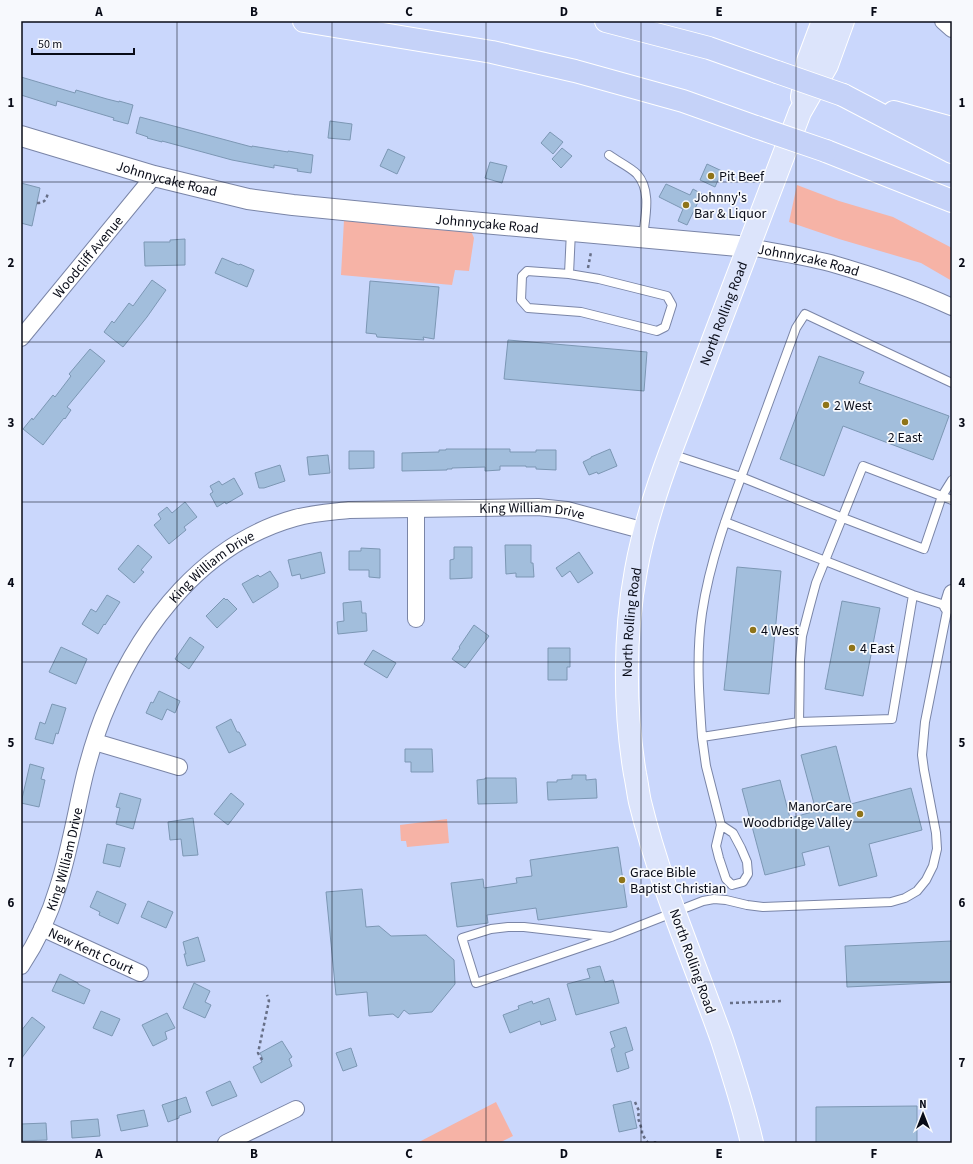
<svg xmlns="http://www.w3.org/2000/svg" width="973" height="1164" font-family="'Source Sans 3',sans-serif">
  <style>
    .green { fill: #f6b3a6 }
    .building { fill: #a2bedc; stroke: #7c97b4 }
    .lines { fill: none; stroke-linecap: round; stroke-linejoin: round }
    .service-casing { stroke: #7a85a7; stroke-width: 10 }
    .minor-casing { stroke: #7a85a7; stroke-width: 18 }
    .tertiary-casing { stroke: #7a85a7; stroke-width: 22 }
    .primary-casing { stroke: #fff; stroke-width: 24 }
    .motorway-casing { stroke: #fff; stroke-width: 24 }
    .path { stroke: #676f87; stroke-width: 2.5; stroke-dasharray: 3 3; stroke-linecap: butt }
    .service { stroke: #fff; stroke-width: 8 }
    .minor { stroke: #fff; stroke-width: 16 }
    .tertiary { stroke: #fff; stroke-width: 20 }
    .primary { stroke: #dce4fb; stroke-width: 22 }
    .motorway { stroke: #c5d2f8; stroke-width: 22 }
    .motorway-bridge-casing { stroke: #fff; stroke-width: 24; stroke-linecap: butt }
    .motorway-bridge { stroke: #c5d2f8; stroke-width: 22 }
    .grid { fill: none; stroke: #080b17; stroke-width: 1; stroke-opacity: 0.55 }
    .poi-dot { fill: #8f7419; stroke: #f7f9fd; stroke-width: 1.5 }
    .labels { text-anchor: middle; stroke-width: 3.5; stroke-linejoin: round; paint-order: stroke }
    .poi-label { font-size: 14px; fill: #080b17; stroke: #f7f9fd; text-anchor: start }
    .street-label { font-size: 14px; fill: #080b17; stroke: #f7f9fd }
    .neatline { fill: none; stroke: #080b17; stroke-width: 1.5 }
    .grid-label { font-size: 13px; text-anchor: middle; font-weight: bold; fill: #080b17 }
  </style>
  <rect width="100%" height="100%" fill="#cad7fc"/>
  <path class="green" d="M797,185L839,201L893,217L952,248V281L921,263L839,239L789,222Z
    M344,220L471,231L474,238L469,271L455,270L452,285L341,275Z
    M447,819L449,843L407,847L406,841H401L400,825Z
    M496,1102L513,1136L499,1143H417Z"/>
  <path class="building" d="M21,77L75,93L76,90L107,99L119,102V101L133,105L128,124L113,120L114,118L57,101L56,106L21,95Z
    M140,117L252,147V146L288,152V151L313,155L311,173L297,171L298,169L274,165V168L232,160L162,141V142L147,138L148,137L136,133Z
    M330,121L352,124L350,140L328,138Z
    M550,132L563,142L553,154L541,143Z
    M562,148L572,156L561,168L552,159Z
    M388,149L405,157L397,174L380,166Z
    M490,162L507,166L502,183L485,178Z
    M707,164L722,171L715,187L700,180Z
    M21,183L40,188L32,226L21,223Z
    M666,184L690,195L693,189L702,194L687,225L678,221L683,209L659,197Z
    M185,239V265L145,266L144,242H170V240Z
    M222,258L239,265L240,264L254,270L247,287L215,273Z
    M152,280L166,290L147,317L123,347L104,332L112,321L114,323L129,303L133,306Z
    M370,281L439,287L434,339L423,337L424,340L377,337L376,334L366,333Z
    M508,340L647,352L644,391L504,379Z
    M90,349L105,361L67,407L71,410L65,419L64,418L43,445L23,429L32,418L33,420L53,395L55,397L71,376L69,374Z
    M819,356L864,372L859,383L949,416L933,460L843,426L824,476L780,459Z
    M446,449H510V452H536V450H556V470L536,469V467H526V466H500V470L485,471V467L452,468V469H447V470L402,471V453L439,452V450H446Z
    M610,449L617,466L598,474L597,472L589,475L583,462L591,458V457Z
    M349,451H374V468L349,469Z
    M328,455L330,473L309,475L307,457Z
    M280,465L285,481L264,488H259L255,473Z
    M234,478L243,494L226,504L225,502L217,507L210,494L213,492L210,486L219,481L222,485Z
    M185,502L197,517L184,527L186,530L169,544L154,525L161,519L158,514L167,507L172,513Z
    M138,545L152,557L141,570L144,572L134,583L118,569Z
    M505,545H531V563H533L534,577H516V573L506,574Z
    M454,547H472V578L450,579V560L454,559Z
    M361,548L380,549V578L369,577V570H349V551H361Z
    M321,552L325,573L301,579L300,574L292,576L288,560Z
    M579,552L593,573L578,583L570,571L562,577L556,568Z
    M737,567L781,571L769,694L724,690Z
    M270,571L278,583V587L253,603L242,584L258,575L260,577Z
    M107,595L120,602L105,625L104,624L98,634L82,624L91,609L96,612Z
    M224,598L226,600L227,599L237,609L217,628L206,616Z
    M361,601L362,613H366L367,631L338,634L337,622L344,621L343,603Z
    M842,601L880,608L863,696L825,689Z
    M474,625L489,636L465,668L452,659L460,648L459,647Z
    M190,637L204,647L189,669L175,659Z
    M61,647L87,659L76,684L49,672Z
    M548,648H570V667H567V680H548Z
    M373,650L396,663L387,678L364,664Z
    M159,691L180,701L175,713L167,709L162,720L146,713L151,702L153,703Z
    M52,704L66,708L58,734L56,733L53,744L35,739L40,722L45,724Z
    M231,719L237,732H239L246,745L229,753L216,727Z
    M836,746L851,804L911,788L922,830L869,844L877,876L839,886L829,846L802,853L805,865L765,875L742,789L780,780L790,818L816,811L801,755Z
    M405,749H432L433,772H411V762H405Z
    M30,764L44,768L41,779L45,780L39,807L21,803Z
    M572,775H586V780L596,779L597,798L548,800L547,782H557V780L572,779Z
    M485,778H516L517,803L478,804L477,780L485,779Z
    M120,793L141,799L133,829L116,824L120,808L116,807Z
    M231,793L244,804L228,825L214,814Z
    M193,818L198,855L183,856L181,839L170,840L168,822Z
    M107,844L125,848L120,867L103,863Z
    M618,847L627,907L538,920L536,908L487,915L488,923L457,927L451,883L483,879L484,888L517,883L516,878L532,876L530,860Z
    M362,889L366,927L379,926L391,936L426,935L454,960L455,984L432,1012L409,1014L404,1010L398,1018L393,1014L369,1016L367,992L336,995L326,892Z
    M97,891L126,904L118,924L99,915L100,912L90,907Z
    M148,901L173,912L166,928L141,917Z
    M198,937L205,961L187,966L184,954H186L183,942Z
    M952,941V982L847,987L845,946Z
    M600,966L605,982L613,980L619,1003L576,1015L567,984L590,978L587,969Z
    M60,974L78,983V984L90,990L84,1004L52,991Z
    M194,983L210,991L205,1002L211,1005L205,1018L183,1008Z
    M549,998L556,1020L541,1025L540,1021L510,1033L503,1015L519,1009L518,1006L532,1001L533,1004Z
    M101,1011L120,1019L112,1036L93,1028Z
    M167,1013L175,1028L165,1032L167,1039L153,1046L142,1025Z
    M32,1017L45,1027L21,1059V1031Z
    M626,1027L633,1050L625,1053L629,1068L617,1072L611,1049L615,1047L610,1032Z
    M282,1041L292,1057L289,1059L292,1066L261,1083L253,1067L262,1062L261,1060L263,1059L260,1053Z
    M351,1048L357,1066L343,1071L336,1053Z
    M230,1081L237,1096L212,1106L206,1092Z
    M186,1097L191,1112L179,1116V1118L168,1122L162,1105Z
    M631,1101L637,1128L619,1132L613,1105Z
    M917,1106V1143H816V1107Z
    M144,1110L148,1126L121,1131L117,1115Z
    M98,1119L100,1136L72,1138L71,1121Z
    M46,1123L47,1140L21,1141V1124Z"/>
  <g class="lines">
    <g class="service-casing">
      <path id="service" d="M609,155C617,161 630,167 637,174C652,191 645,217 643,237
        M569,274L599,279L667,296L672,305L665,327L657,331L581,312L528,308L521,300L522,276L527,271L569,274L571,231
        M671,454L741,477L843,518L924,549L942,496L952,480
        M725,522L913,595L951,607
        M913,595L892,719L799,722L702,737C699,696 696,654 702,613C710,559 730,507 749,456C764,414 780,371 796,328L805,314L952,383
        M799,722L800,660L802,636L809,609L816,583L863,466L952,500
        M702,737L706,766L721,825L716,846L719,858L726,879L732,885
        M721,825L733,833L741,848L747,862L748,874L743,882L732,885
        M611,937L524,927H508L491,929L462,938L476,983L611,937L703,901L714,899L726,900L747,905L763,907L891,902L905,898L917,891L926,880L933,866L937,849L936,833L924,770L922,755L925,722L948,606"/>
    </g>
    <g class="minor-casing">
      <g id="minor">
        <path d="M943,21L952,29"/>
        <path id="s1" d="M749,247C776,252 804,256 830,263C872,275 913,289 952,307"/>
        <path id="s2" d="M21,338L154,176"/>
        <path d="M948,606L952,593"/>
        <path d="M416,619V509"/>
        <path d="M95,742L179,767"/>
        <path id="s3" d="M42,928L140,973"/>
        <path id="s4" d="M21,966C37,942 50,914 58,887C70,850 76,811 85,774C91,751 98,727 108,705C143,622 205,543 295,518C313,513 331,512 349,510L538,507L567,510L645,531"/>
        <path d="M226,1143L296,1109"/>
      </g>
    </g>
    <g class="tertiary-casing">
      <g id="tertiary">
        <path id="s5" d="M21,136L154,176L248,199L293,205L394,215L749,247"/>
      </g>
    </g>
    <g class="primary-casing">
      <g id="primary">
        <path d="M802,97L808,61L823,21"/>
        <path id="s6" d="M752,1143C744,1108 733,1074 722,1040C694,961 660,884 640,802C638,793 637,783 635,774C624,709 624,635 636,570C643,530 656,491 670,453L800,112L827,65L843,21"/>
      </g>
    </g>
    <g class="motorway-casing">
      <path id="motorway" d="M304,21L492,52L575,71L683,101L756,127
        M606,21L709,48L777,72
        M843,95L952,152
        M894,112L952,128
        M826,151L952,201"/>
    </g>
    <path class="path" d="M37,203C45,203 46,200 48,193
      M588,268L591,252
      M730,1003L784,1001
      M262,1060L258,1053L269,1001L267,995
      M635,1102L639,1111L638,1118L642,1130V1134L648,1143
      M655,1141V1143"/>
    <use href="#service" class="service"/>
    <use href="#minor" class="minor"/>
    <use href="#tertiary" class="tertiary"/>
    <use href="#primary" class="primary"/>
    <use href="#motorway" class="motorway"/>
    <g class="motorway-bridge-casing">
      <path id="motorway-bridge" d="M777,72L843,95
        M756,127L826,151"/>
    </g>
    <use href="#motorway-bridge" class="motorway-bridge"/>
  </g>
  <path class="grid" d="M177,21V1143M332,21V1143M486,21V1143M641,21V1143M796,21V1143M21,182H952M21,342H952M21,502H952M21,662H952M21,822H952M21,982H952"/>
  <g class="poi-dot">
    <circle cx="711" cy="176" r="4"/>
    <circle cx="686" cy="205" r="4"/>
    <circle cx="826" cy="405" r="4"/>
    <circle cx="905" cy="422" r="4"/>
    <circle cx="753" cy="630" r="4"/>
    <circle cx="852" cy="648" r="4"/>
    <circle cx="860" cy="814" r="4"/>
    <circle cx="622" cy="880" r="4"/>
  </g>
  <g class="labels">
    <g class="poi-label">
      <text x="719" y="181">Pit Beef</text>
      <text x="694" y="202">Johnny's<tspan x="694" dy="16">Bar &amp; Liquor</tspan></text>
      <text x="834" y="410">2 West</text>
      <text x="905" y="442" text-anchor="middle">2 East</text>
      <text x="761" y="635">4 West</text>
      <text x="860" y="653">4 East</text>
      <text x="852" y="811" text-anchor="end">ManorCare<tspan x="852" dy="16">Woodbridge Valley</tspan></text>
      <text x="630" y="877">Grace Bible<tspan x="630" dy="16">Baptist Christian</tspan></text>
    </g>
    <g class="street-label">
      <text dy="5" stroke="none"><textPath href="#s5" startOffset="152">Johnnycake Road</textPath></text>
      <text dy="5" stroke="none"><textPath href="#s5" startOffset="476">Johnnycake Road</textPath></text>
      <text dy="5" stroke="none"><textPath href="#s2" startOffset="105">Woodcliff Avenue</textPath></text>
      <text dy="5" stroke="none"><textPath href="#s1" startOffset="61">Johnnycake Road</textPath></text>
      <text dy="5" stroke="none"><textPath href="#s6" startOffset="864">North Rolling Road</textPath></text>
      <text dy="5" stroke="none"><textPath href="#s4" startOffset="788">King William Drive</textPath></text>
      <text dy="5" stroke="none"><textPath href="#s4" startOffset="452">King William Drive</textPath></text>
      <text dy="5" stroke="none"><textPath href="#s6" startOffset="540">North Rolling Road</textPath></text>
      <text dy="5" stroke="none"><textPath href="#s4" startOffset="116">King William Drive</textPath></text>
      <text dy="5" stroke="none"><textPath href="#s3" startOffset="54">New Kent Court</textPath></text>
      <text transform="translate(693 961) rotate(70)" y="5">North Rolling Road</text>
    </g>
  </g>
  <rect width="973" height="1164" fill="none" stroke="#f7f9fd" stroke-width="44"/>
  <g transform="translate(923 1114)" stroke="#f7f9fd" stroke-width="3" paint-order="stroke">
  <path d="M0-3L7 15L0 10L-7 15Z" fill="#080b17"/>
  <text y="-6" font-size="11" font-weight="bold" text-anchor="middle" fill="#080b17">N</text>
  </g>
  <path d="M32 48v6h102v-6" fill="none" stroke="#080b17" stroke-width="2"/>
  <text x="38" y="48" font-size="12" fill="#080b17" stroke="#f7f9fd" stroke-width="3" paint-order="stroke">50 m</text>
  <rect x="22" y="22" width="929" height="1120" class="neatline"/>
  <g class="grid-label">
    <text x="99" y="16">A</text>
    <text x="254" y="16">B</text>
    <text x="409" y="16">C</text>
    <text x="564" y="16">D</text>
    <text x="719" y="16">E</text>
    <text x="874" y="16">F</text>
    <text x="11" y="107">1</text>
    <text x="962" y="107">1</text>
    <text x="11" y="267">2</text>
    <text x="962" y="267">2</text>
    <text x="11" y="427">3</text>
    <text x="962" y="427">3</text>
    <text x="11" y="587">4</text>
    <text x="962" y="587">4</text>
    <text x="11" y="747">5</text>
    <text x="962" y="747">5</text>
    <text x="11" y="907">6</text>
    <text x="962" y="907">6</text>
    <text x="11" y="1067">7</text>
    <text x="962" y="1067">7</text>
    <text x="99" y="1158">A</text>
    <text x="254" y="1158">B</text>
    <text x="409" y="1158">C</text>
    <text x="564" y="1158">D</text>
    <text x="719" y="1158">E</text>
    <text x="874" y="1158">F</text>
  </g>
</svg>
